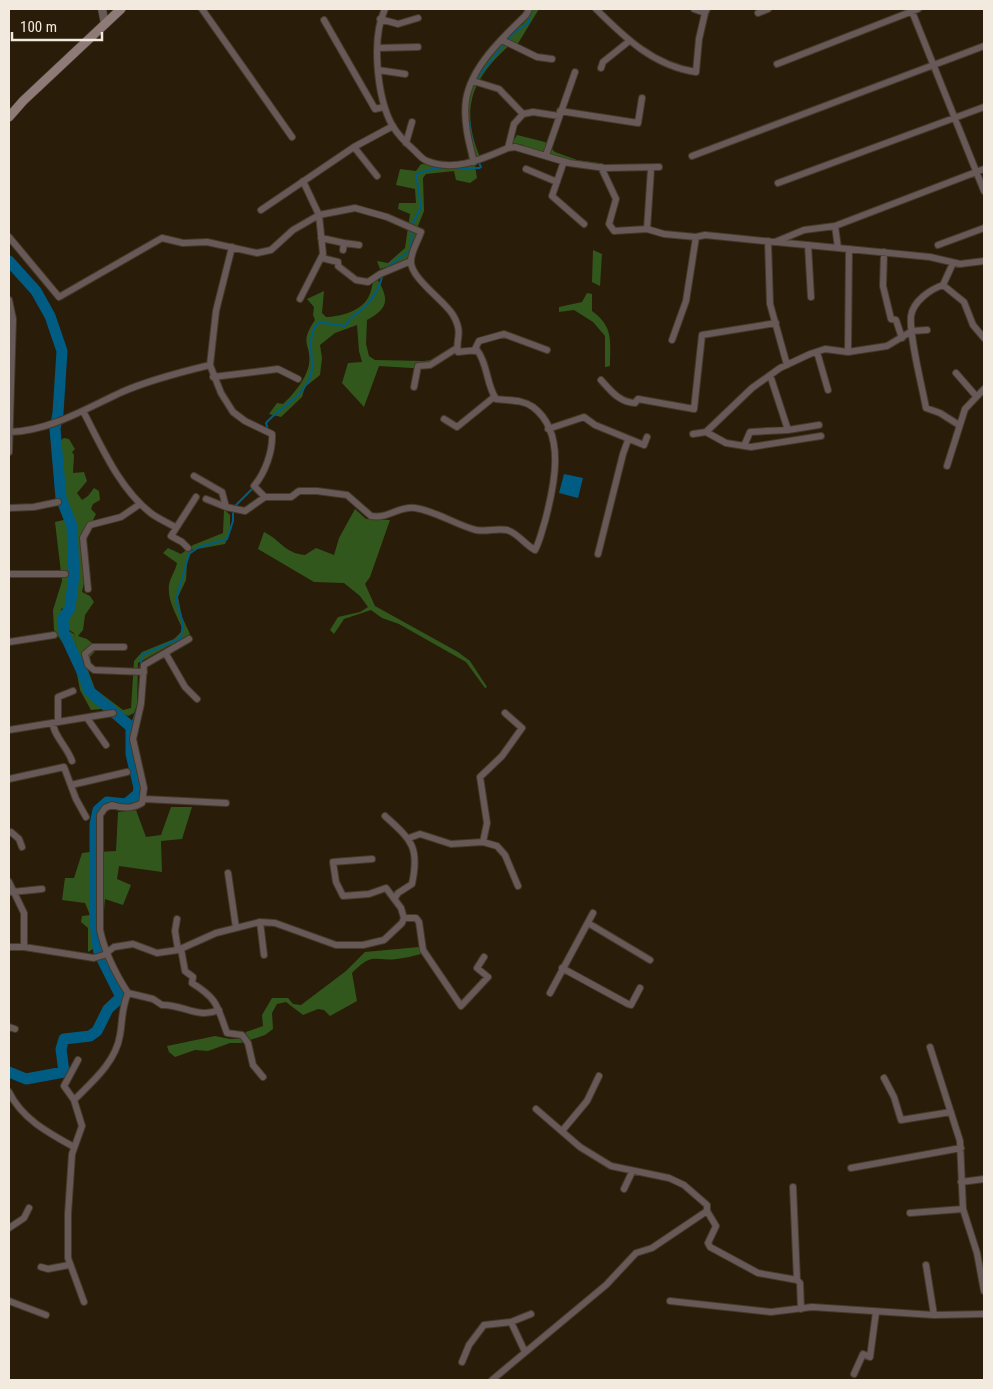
<svg xmlns="http://www.w3.org/2000/svg" width="993" height="1389" font-family="'Roboto Condensed',sans-serif">
  <style>
    .forest { fill: #32571c }
    .water { fill: #005c83 }
    .lines { fill: none; stroke-linecap: round; stroke-linejoin: round }
    .stream { stroke: #005c83; stroke-width: 2 }
    .river { stroke: #005c83; stroke-width: 11 }
    .minor-casing { stroke: #453927; stroke-width: 8 }
    .tertiary-casing { stroke: #453927; stroke-width: 9 }
    .secondary-casing { stroke: #453927; stroke-width: 10 }
    .minor { stroke: #665957; stroke-width: 6 }
    .tertiary { stroke: #665957; stroke-width: 8 }
    .secondary { stroke: #8e7a77; stroke-width: 9 }
  </style>
  <rect width="100%" height="100%" fill="#291c09"/>
  <path class="forest" d="M529,9H539L517,45L512,43C473,77 459,107 480,157L469,160L463,117L466,86L506,33L523,24Z
    M517,135L545,142L555,152L577,160L600,163V170L577,168L529,154L523,145L512,143Z
    M471,162L475,166L477,178L470,183L456,180L454,171L426,174L423,178L424,211L418,226L417,245L406,261L380,269L377,261L388,263L405,248L410,214L398,209L399,203H416L415,189L396,185L400,169L416,171L421,164L454,166Z
    M593,250L602,254L600,286L592,282Z
    M376,277C389,298 390,308 367,320L366,344L369,356L375,360L424,361L431,360L453,347V353L428,369L379,366L364,407L342,383L348,363L362,362L359,351L357,325L335,333L320,345L322,358L320,375L305,387L302,397L281,417L269,414L277,403L283,404C293,395 307,378 309,364C312,344 298,345 315,320L313,315L314,307L307,299L324,291L322,313L326,317C339,317 361,311 368,298C372,291 371,285 376,277Z
    M587,293L592,294V311C614,327 610,341 610,366L605,367V336L593,322L574,310L559,312V307L582,302Z
    M64,438L69,439L75,449L72,452L74,455L73,473L84,472L87,481L77,493L82,500L88,496L94,488L99,491L100,500L93,504L91,509L96,514L93,520L96,522L83,536L85,578L82,592L90,596L94,602L85,615L83,630L78,636L87,639L98,648L90,657V663L93,665L92,672L83,664L88,670L95,689L123,710L131,708L134,661L142,652L174,639L183,630C177,616 167,600 169,585C170,578 175,572 177,563L163,553L168,548L181,554L193,545L223,533L224,509L230,515V533L225,544L192,550L187,563L186,580L178,597L182,617L190,634L183,644L170,645L138,663L137,705L134,713L128,716L111,708L91,710L80,690L76,669L67,649L54,630L53,610L62,581L55,522L68,519L72,538L68,554L74,571L69,578L74,604L61,609V627L74,634L79,660L74,633L62,626V610L75,604L73,586L78,583L72,525L61,483V462L57,443Z
    M355,509L366,519L390,520L370,577L365,584L375,606L458,652L470,661L487,687L485,688L466,662L399,624L382,618L371,610L344,619L334,634L330,630L338,617L360,612L368,607L360,596L344,583L314,582L258,549L264,532C282,541 284,553 305,555L316,548L334,555L339,538Z
    M171,807H192L182,839L161,841L162,872L119,866L117,879L131,885L123,905L105,899L101,944L88,952V928L81,922L82,916L90,915L85,903L62,900L65,878H74L82,853L90,852L91,832L98,836V852L116,851L118,812L136,810L146,837L161,835Z
    M419,947L421,954C413,956 405,958 397,959C373,962 374,951 352,973L357,1001L330,1016L324,1010L318,1009L303,1015L286,1002L277,1004L272,1013L273,1029L265,1035L241,1043H230L208,1051L195,1050L175,1057L169,1052L167,1046L215,1036L230,1039L245,1038L246,1032L263,1026L262,1015L272,998H288L293,1004L301,1005L346,971L365,952Z"/>
  <path class="water" d="M564,474L583,478L578,498L559,493Z"/>
  <g class="lines">
    <path class="stream" d="M507,40L515,32L528,23L530,13
      M476,80L504,44
      M469,120L472,140
      M386,268L411,250L412,225L421,207L416,174L436,168H479L481,167L475,155
      M268,430L266,423C279,408 297,401 308,382C319,363 302,339 319,322L345,326C351,316 354,316 362,309C372,301 380,287 383,274
      M236,505L254,487
      M140,670L142,655L181,638L183,623L176,600L189,554L199,547L227,539L233,521V513
      M131,727L136,712"/>
    <path class="river" d="M9,261L36,291L50,316L62,351L58,413L55,429L61,498L72,526L74,575L70,608L63,618L64,633L83,674L89,691L131,727V754L139,788L138,794L126,804L107,802L98,810L95,824V923L99,953L121,997L108,1009L97,1031L90,1036L64,1039L61,1049L64,1072L26,1079L9,1072"/>
    <g class="minor-casing">
      <path id="minor" d="M202,9L292,137
        M385,9C371,38 377,97 392,125C398,135 407,144 415,151C418,154 422,159 427,161C455,172 482,159 508,148L515,147L569,163L605,168L659,167
        M596,9C625,38 654,66 696,72L699,39L705,13
        M694,9L705,13L707,9
        M911,9L984,191
        M758,13L768,9
        M380,19L398,24L418,18
        M324,20L375,109L384,107
        M502,40L537,57L552,59
        M378,48L418,47
        M777,64L918,9
        M601,68L603,62L628,42
        M378,70L405,74
        M473,81L499,89L523,114L514,124L508,148
        M560,111L638,123L642,98
        M523,114L533,112L559,116
        M406,143L412,122
        M354,147L377,176
        M546,155L575,72
        M692,156L984,46
        M564,161L552,196L584,224
        M474,162C469,143 463,121 466,100C471,67 503,37 526,15L529,9
        M601,167L616,199L609,224L614,231L647,229
        M526,169L557,182
        M651,169L647,229L664,234L696,237L686,301L672,340
        M778,183L984,107
        M261,210L354,147L393,126
        M9,237L59,297L162,238L183,243L207,242L257,253L271,250L293,230L319,215L355,208L387,217L421,232C418,241 411,252 411,261C410,278 445,301 453,315C464,334 455,339 458,352L477,350C488,364 486,384 496,399C509,401 522,399 533,407C567,433 554,487 545,521C542,530 540,541 535,550C525,545 518,533 507,530C497,528 486,532 476,530C456,525 436,511 415,508C398,506 389,519 371,516L347,495L317,491H299L291,497H265L245,511L226,507L206,499
        M696,237L705,235L775,242L804,230L835,226L984,169
        M321,238L344,243L343,250
        M768,241L770,304L787,365
        M776,242L838,248L835,226
        M344,243L359,245
        M808,245L811,297
        M938,245L984,228
        M232,247L216,311L210,365L221,393L233,412L245,421L272,434C273,451 265,473 254,486L265,497
        M838,248L930,257L960,264L984,261
        M884,252L883,286L891,319L896,320L902,338
        M322,258L338,262V266L356,280L368,282L380,274L411,261
        M953,263L943,285L964,302L973,325L984,338
        M943,285C931,289 913,301 911,316C909,336 922,386 926,408L940,413L959,425
        M300,299L323,254L319,215L303,181
        M9,300L13,319L9,452
        M474,351L479,341L504,334L547,350
        M817,352L828,390
        M848,352L849,249
        M956,373L976,396
        M770,375L788,430
        M213,377L278,369L298,379
        M601,380C611,391 619,402 635,403L638,399L694,409L702,335L776,323
        M414,387L418,366L430,365L457,348
        M83,411C101,445 119,489 152,514C159,519 168,523 175,527
        M444,419L457,427L494,397
        M548,429L584,417L595,425L644,445L647,437
        M10,432C50,431 87,408 122,392C149,380 181,372 210,365
        M706,432L752,388L780,368L810,354L825,349L848,352L887,346L912,331L927,330
        M693,434L706,432L726,443L751,447L821,436
        M744,446L750,432L788,430L819,425
        M947,466L965,409L984,389
        M194,476L222,492L226,507
        M9,508L34,507L58,502
        M188,548L182,542L171,536L196,497
        M598,554L623,454L628,440
        M9,574H65
        M88,589L83,538L90,525L121,517L140,504
        M189,639L144,665L141,704L133,739L144,788L142,803C132,809 123,809 112,805L105,808L100,815V930C105,953 115,973 128,993L153,999L162,1005C182,1004 197,1019 219,1010
        M9,642L54,635
        M124,647H93L85,654L88,665L94,670L144,672
        M166,654L185,687L197,699
        M87,718L106,745
        M58,722V697L73,691
        M53,723C53,735 68,748 72,761
        M9,730L113,713
        M9,779L64,767L76,799L86,817
        M71,785L127,772
        M144,799L226,803
        M385,816C411,840 420,846 412,884L398,893L395,898
        M9,833L11,832L19,839L22,847
        M409,838L420,834L451,844L483,842L497,846L505,855L518,886
        M483,842L487,823L480,777L502,756L522,728L505,713
        M228,873L236,928
        M9,882L24,913V947H9
        M12,892L42,889
        M404,918H416L419,922L423,950L461,1006L488,977L477,968L484,957
        M177,919L175,931L178,950
        M260,922L264,955
        M588,923L650,960
        M24,947L94,958L104,955L114,947L133,944L157,953L178,950L216,933L260,922L275,923L336,945H363L384,940L402,923L404,918L401,908L386,888L369,894L343,896L336,882L333,862L372,859
        M181,949L185,971L193,977L192,983C218,999 217,1006 227,1033L242,1035L248,1043L253,1065L263,1077
        M562,968L628,1004L631,1005L640,988
        M550,993L593,913
        M9,1027L15,1029
        M930,1047L960,1141L963,1209L977,1253L984,1291
        M78,1060L64,1086L74,1100L82,1126L72,1154L68,1214V1258L84,1302
        M884,1078L894,1097L901,1120L951,1112
        M9,1092C22,1119 49,1133 74,1147
        M74,1100C92,1082 116,1062 120,1035C123,1018 121,1010 128,993
        M562,1131L587,1101L599,1076
        M851,1168L961,1148
        M961,1182L984,1179
        M793,1187L797,1280
        M624,1189L632,1172
        M707,1211L716,1226L708,1243L710,1247L758,1273L797,1280L800,1283L801,1309
        M910,1213L963,1209
        M9,1228L24,1218L29,1208
        M926,1265L934,1315
        M41,1267L48,1269L69,1265
        M9,1301L46,1315
        M670,1301L771,1312L812,1307L934,1315L984,1314
        M511,1322L525,1352
        M462,1362L469,1345L484,1325L511,1322L531,1314
        M854,1374L863,1354L870,1357L876,1312
        M492,1380L606,1285L636,1253L652,1248L707,1211V1205L684,1185L669,1178L611,1166L580,1147L536,1109"/>
    </g>
    <g class="tertiary-casing">
      <path id="tertiary" d="M102,9L105,24"/>
    </g>
    <g class="secondary-casing">
      <path id="secondary" d="M9,117L23,101L121,9"/>
    </g>
    <use href="#minor" class="minor"/>
    <use href="#tertiary" class="tertiary"/>
    <use href="#secondary" class="secondary"/>
  </g>
  <rect width="993" height="1389" fill="none" stroke="#f2eade" stroke-width="20"/>
  <path d="M12 32v8h90v-8" fill="none" stroke="#f2eade" stroke-width="2.5"/>
  <text x="20" y="32" font-size="15" fill="#f2eade" stroke="#291c09" stroke-width="4" paint-order="stroke">100 m</text>
</svg>
